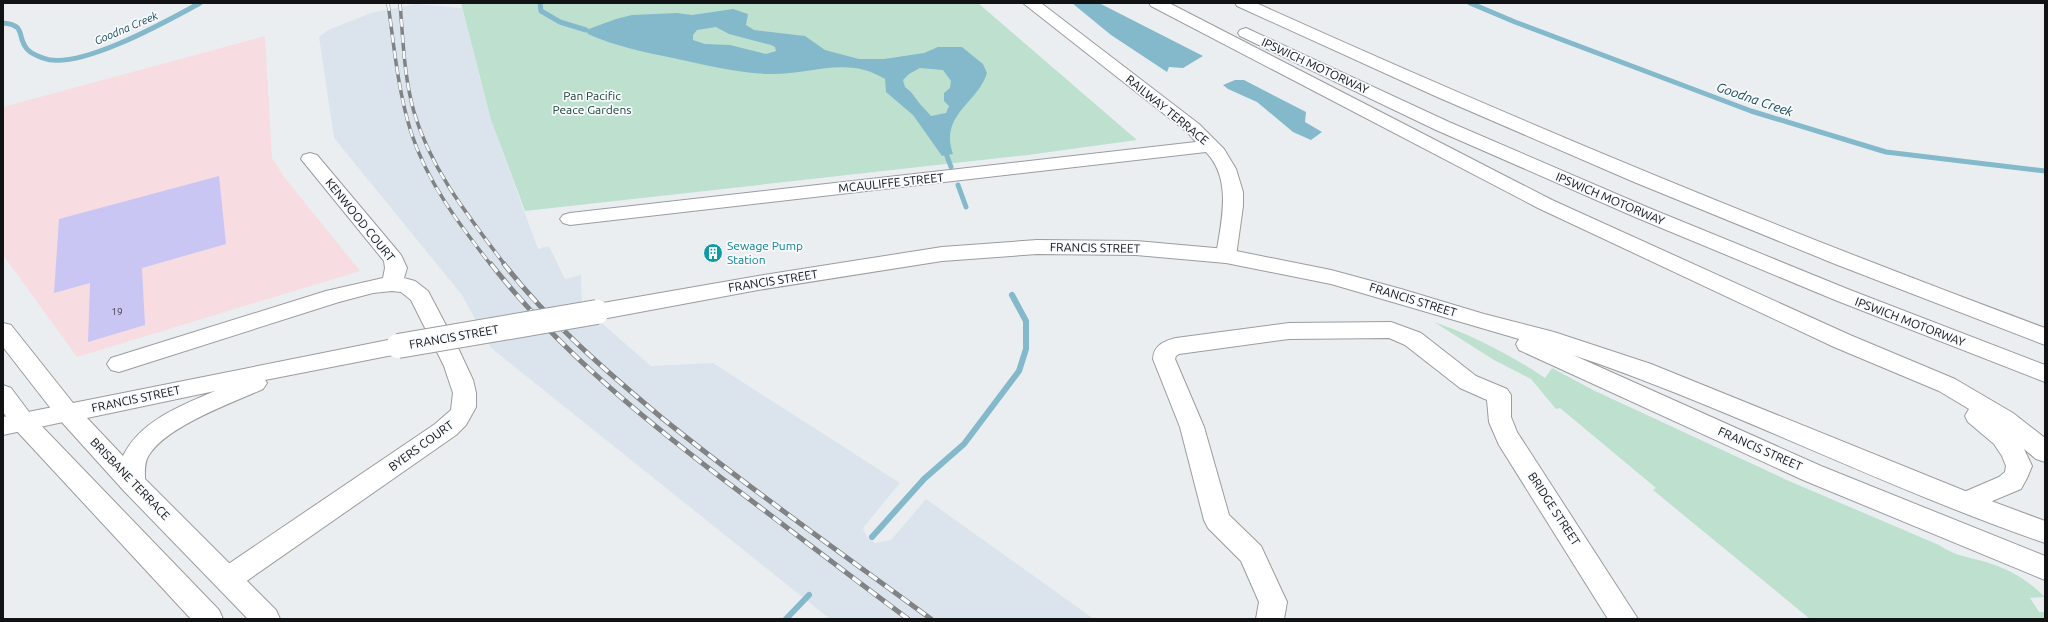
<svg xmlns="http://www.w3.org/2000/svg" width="2048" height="622" font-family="Ubuntu,sans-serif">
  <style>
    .built { fill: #dbe4ed }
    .industrial { fill: #f7dce1 }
    .green { fill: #bee1cf }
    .water { fill: #83b9ca; fill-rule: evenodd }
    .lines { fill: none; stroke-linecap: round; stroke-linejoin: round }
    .stream-far1 { stroke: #83b9ca; stroke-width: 5 }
    .stream { stroke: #83b9ca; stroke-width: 6 }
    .building { fill: #cac6f3 }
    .minor-casing { stroke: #9a9c9f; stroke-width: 2 }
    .major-casing { stroke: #9a9c9f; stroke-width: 2 }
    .highway-casing { stroke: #9a9c9f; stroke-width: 2 }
    .minor { fill: #fff; fill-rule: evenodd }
    .major { fill: #fff; fill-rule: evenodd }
    .highway { fill: #fff; fill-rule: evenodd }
    .rail-far1-casing { stroke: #808284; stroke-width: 3.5 }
    .rail-casing { stroke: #808284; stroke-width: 5 }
    .rail-far1 { stroke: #f8fbfe; stroke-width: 2.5; stroke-dasharray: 8; stroke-linecap: butt }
    .rail { stroke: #f8fbfe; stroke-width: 3.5; stroke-dasharray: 10; stroke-linecap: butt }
    .major-bridge-casing { stroke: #9a9c9f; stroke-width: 26; stroke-linecap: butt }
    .major-bridge { stroke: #fff; stroke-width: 24 }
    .labels { text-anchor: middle; stroke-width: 3.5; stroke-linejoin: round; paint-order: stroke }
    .number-label { font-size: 10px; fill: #3f3f4b }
    .far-water-label { font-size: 11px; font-style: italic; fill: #1a4a56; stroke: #f8fbfe }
    .street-label { font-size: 12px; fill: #111213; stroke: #f8fbfe }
    .park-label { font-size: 12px; fill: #153d2c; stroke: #f8fbfe }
    .culture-label { font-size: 12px; fill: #0d838f; stroke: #f8fbfe; text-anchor: start }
    .water-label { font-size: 13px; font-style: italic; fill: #1a4a56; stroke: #f8fbfe }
  </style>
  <rect width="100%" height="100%" fill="#ebeef1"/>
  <path class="built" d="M416,4L462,8L491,120L538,249L549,246L565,279L581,275L582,304L605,326L651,366L713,363L900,483L863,528L867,537L875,543L891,540L926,499L1094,619H830L491,348L462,295L334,138L319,37L328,30L371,13Z"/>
  <path class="industrial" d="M265,36L272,158L285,178L360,271L77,357L3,255V107Z"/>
  <path class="green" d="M461,3H978L1137,140L1028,155L525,211L491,120Z
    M1434,322C1472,335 1511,355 1545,378L1552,368L1593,390L1789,481L1939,545C1955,556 1968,557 1986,562C2009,569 2028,580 2045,597L2030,598L2039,612H2045V619H1810L1653,490L1656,488L1560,408L1556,409L1531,379L1494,360Z"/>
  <path class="water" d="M1072,3H1099L1203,56L1183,68L1169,67L1167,72L1111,35Z
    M733,9L748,14L746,25L754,30L805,36L825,50L859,59H884L924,53L938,47H962L983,64L987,73C978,103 939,115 953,154L942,156L913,115L886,92L885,79C847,55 810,75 769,74C737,73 705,65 673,58C644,52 614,46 588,34L586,30L616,19L632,15L677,13L692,15ZM716,27L729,34L771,45L775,47L776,51L766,54L730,45L705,44L693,40V35L697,30ZM920,68L943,70L951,81L950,88L944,93V101L949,106L946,113L931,116L920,104L911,92L905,87L903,80L909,74Z
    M1235,80H1244L1306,112L1305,122L1322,132L1311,140L1293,132L1257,102L1228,89L1223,85Z"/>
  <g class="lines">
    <path class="stream-far1" d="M540,3L541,11L560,22L586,30
      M1470,3L1515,22L1751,111L1886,152L2045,171
      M3,23C27,25 16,36 27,49C31,54 38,56 43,58C77,72 169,20 200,3
      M944,148L951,167
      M958,185L966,207"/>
    <path class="stream" d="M872,537L924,479L964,444L1019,371L1026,349V321L1012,295
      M786,619L809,595"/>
  </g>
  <path class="building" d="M219,176L226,244L142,268L145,325L88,342L90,283L54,293L59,219Z"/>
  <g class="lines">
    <g class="minor-casing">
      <path id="minor" d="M1023,3H1041L1199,124L1224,149L1236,169L1243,192V206L1236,256L1233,261L1226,263L1219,261L1216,256C1221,222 1233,180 1206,152L570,225L563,223L560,219L563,215L570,213L1196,142L1187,132Z
        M310,153L317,155L401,255L407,268L404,278L415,281L428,291L459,350L473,380L476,393V407L466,425L456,435L238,587L228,591L218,587L214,579L218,571L435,424L451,410L453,393L444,366L411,300L401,292L392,291L373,293L339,302L119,372L111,370L107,364L111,358L326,291L383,278L385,268L384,261L301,159L303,155Z
        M1391,322L1421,333L1476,376L1507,389L1511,395V417L1517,432L1638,619H1608L1499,445L1489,422L1487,400L1460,388L1405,345L1389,338L1289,339L1179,354L1176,356L1175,359L1204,427L1229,515L1261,546L1287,602L1284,619H1256L1259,602L1241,561L1208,528L1204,520L1180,427L1153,359C1154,345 1164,341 1176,338L1289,323Z
        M68,404L77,407L80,413L77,419L3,435V417Z"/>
    </g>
    <g class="major-casing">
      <path id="major" d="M1037,240L1136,241L1226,249L1331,270L1401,289L1484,314L1554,332L1651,364L1975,495L2045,521V543C1885,488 1733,409 1573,355L1821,466L2045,556V580L1803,480L1519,350L1516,344L1519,339L1331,284L1226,263L1136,255L1037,254L942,261L758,290L597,320L589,317L586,312L589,307L597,304L758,276L942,247Z
        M3,323L11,325L73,403L398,338L406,340L409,346L406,352L398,354L265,380L267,383L263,389C232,403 167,426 149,455C144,462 145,472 145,479L276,610L280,619H248L124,491L59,419L3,347ZM215,391C180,406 140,421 123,456L87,418Z
        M3,385L11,388L32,416L219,610L223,619H191L14,428L3,412Z"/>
    </g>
    <g class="highway-casing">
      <path id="highway" d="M1149,3H1169L1552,200L1850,335L1955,379L2013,413L2045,438V462L2036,459L2024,449L2032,466L2027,478L2021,489L1966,512L1957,509L1953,502L1957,495L1999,477L2005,472L2006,466L2002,456L1994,444L1968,422L1965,416L1969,409L1939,391L1834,347L1538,208L1151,6Z
        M1235,3H1256C1515,120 1778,229 2045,328V345L1835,264L1634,182L1435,96L1237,6Z
        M1246,28L1449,122L1649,208L1850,290L2045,365V382L1835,300L1635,217L1436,130L1240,36L1238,33L1240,30Z"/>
    </g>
    <use href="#minor" class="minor"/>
    <use href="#major" class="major"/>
    <use href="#highway" class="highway"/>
    <g class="rail-far1-casing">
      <path id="rail-far1" d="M388,3C394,46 398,91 411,132C427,182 459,224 491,265
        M400,3C403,39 404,77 414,112C431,170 469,217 505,265"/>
    </g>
    <g class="rail-casing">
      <path id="rail" d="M491,264C562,354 652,426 744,495C799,537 853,578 908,619
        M504,264C549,322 606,371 662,418C749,488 841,553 931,619"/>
    </g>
    <use href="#rail-far1" class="rail-far1"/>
    <use href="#rail" class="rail"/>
    <g class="major-bridge-casing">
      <path id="major-bridge" d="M398,346L597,312"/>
    </g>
    <use href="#major-bridge" class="major-bridge"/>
  </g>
  <defs>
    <g id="building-disc" transform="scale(1)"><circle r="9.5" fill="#0f9aa8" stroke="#f8fbfe"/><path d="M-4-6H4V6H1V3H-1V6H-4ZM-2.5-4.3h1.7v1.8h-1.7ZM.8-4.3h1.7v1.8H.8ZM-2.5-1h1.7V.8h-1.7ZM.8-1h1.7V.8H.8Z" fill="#fff"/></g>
  </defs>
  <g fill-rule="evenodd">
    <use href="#building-disc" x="713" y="253"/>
  </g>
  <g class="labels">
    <g class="number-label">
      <text x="117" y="315">19</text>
    </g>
    <g class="far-water-label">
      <text transform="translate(126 28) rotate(-23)" y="4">Goodna Creek</text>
    </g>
    <g class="street-label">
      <text transform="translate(1315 66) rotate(25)" y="4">IPSWICH MOTORWAY</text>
      <text transform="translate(1167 110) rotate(39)" y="4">RAILWAY TERRACE</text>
      <text transform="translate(891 183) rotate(-6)" y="4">MCAULIFFE STREET</text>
      <text transform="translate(1610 199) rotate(23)" y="4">IPSWICH MOTORWAY</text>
      <text transform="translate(360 220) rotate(51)" y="4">KENWOOD COURT</text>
      <text transform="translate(1095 248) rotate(1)" y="4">FRANCIS STREET</text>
      <text transform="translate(773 281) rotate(-9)" y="4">FRANCIS STREET</text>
      <text transform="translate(1413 300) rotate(17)" y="4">FRANCIS STREET</text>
      <text transform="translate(1910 322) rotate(21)" y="4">IPSWICH MOTORWAY</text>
      <text transform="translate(454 337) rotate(-10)" y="4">FRANCIS STREET</text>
      <text transform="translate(136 399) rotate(-12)" y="4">FRANCIS STREET</text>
      <text transform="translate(421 446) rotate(-36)" y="4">BYERS COURT</text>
      <text transform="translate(1760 449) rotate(24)" y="4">FRANCIS STREET</text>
      <text transform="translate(130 479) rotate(46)" y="4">BRISBANE TERRACE</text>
      <text transform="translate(1554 509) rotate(57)" y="4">BRIDGE STREET</text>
    </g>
    <g class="park-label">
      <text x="592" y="100">Pan Pacific<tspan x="592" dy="14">Peace Gardens</tspan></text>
    </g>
    <g class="culture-label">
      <text x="727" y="250">Sewage Pump<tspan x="727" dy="14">Station</tspan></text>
    </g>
    <g class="water-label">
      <text transform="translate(1755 99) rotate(19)" y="5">Goodna Creek</text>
    </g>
  </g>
  <rect width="2048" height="622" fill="none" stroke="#111213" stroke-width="8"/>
</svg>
